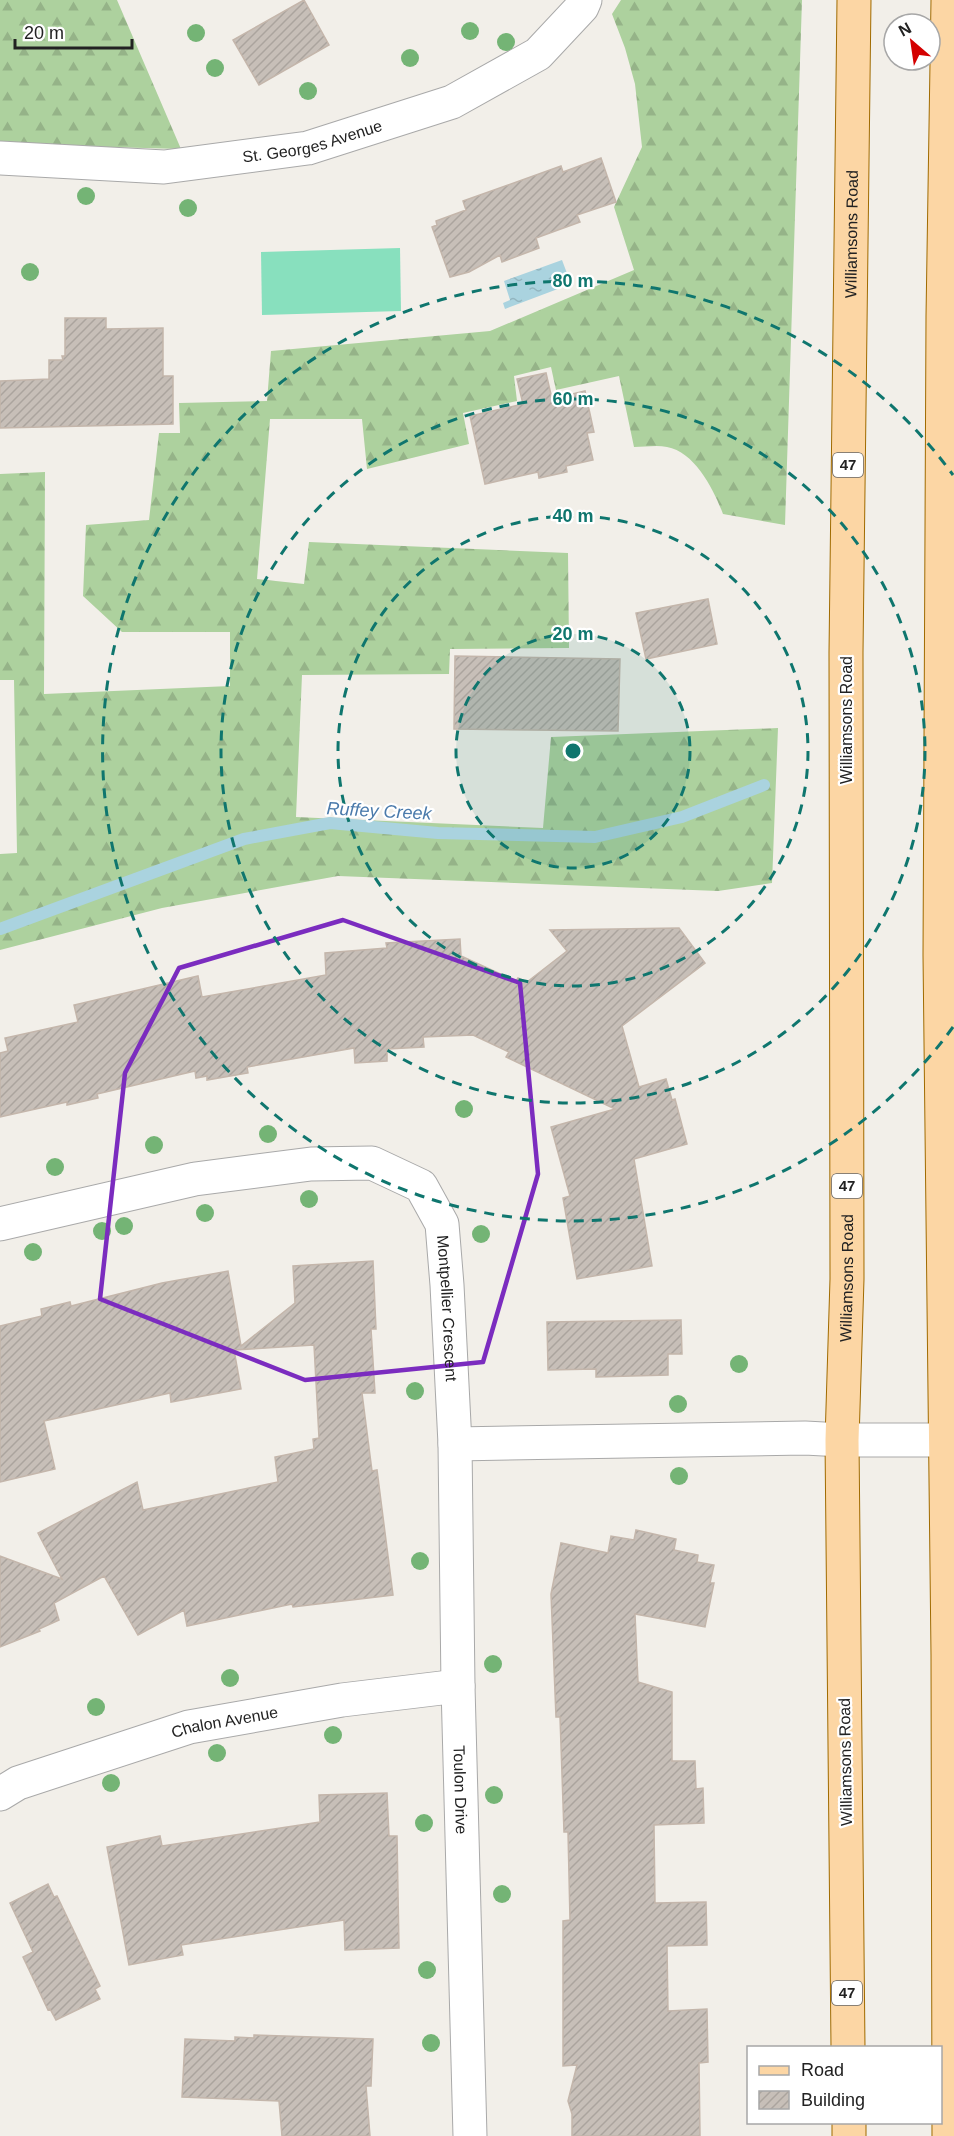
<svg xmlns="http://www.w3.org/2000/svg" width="954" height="2136" font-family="Arial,sans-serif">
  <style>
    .forest { fill: url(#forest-firs) }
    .pitch { fill: #88e0be }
    .water { fill: url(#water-ripples) }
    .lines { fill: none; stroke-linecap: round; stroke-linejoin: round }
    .stream { stroke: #aad3df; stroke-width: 12 }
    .building { fill: url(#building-hatch); stroke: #c4b6ab; stroke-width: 1.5 }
    .street-casing { stroke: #a9a9a9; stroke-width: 35 }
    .primary-casing { stroke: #a06b00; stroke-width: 35 }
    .street { stroke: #fff; stroke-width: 33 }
    .primary { stroke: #fcd6a4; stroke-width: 33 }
    .tree { fill: #74b475 }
    .marked { fill: none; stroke: #7b2cbf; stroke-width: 4.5; stroke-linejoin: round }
    .ring { fill: none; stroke: #0f766e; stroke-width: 3; stroke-dasharray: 10 8 }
    .labels { text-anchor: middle; stroke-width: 4.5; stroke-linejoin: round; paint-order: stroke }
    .shield { fill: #fff; stroke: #646464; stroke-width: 1.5 }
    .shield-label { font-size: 15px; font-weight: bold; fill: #222 }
    .street-label { font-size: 16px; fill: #222; stroke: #fff }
    .water-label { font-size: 18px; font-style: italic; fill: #4a7aab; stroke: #fff }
    .centre { fill: #0f766e; stroke: #fff; stroke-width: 3 }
    .ring-label { font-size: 18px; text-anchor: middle; font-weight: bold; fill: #0f766e; stroke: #fff; stroke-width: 4.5; stroke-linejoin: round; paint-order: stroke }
  </style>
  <defs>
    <pattern id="forest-firs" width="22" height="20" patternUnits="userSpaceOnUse" patternTransform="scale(1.5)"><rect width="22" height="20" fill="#add19e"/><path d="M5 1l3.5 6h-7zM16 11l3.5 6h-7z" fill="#95b388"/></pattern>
    <pattern id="water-ripples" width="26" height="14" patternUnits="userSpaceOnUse" patternTransform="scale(1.5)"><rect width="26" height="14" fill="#aad3df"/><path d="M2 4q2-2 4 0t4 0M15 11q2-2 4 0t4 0" fill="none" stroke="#92b5bf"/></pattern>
    <pattern id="building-hatch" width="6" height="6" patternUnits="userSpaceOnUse" patternTransform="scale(1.5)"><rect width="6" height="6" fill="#c7bfb8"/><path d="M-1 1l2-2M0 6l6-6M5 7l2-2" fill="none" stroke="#aba49e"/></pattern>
  </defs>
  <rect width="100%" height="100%" fill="#f2efe9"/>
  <path class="forest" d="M0,0H117L181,149L0,144Z
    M621,0H802L785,525L723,514C714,490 695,452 667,447C657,445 645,447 634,447L619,376L556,390L551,367L514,376L517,401L463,413L469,444L367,469L362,419H270L257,579L304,584L309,542L568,553L569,648L450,649L449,674L302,675L296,817L543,828L551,737L778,728L772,883L718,891L338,876L162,908L0,950V854L17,853L14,680H0V474L45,472L44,694L230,686V632H122L83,596L86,525L149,520L159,433H180L179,403L267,401L271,351L490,331L634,270L614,207L642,147L635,84L625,48L612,14Z"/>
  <path class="pitch" d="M400,248L401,311L262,315L261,252Z"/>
  <path class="water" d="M562,260L571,284L505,309L503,303L510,300L504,281Z"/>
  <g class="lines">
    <path class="stream" d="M0,929L244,839L330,823L438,833L595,837L682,817L764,785"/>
  </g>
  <path class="building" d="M304,0L329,45L259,85L233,40Z
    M601,158L616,202L577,215L580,222L536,238L539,248L502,262L500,255L469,272L450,277L432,227L437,225L436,221L466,210L463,201L561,166L563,172Z
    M65,318H106V329L163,328V376H173V424L0,428V381L49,379V360H63L62,356H65Z
    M546,373L552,399L585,391L594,432L587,433L593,460L566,466L567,472L539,478L538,472L485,484L470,416L523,404L517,379Z
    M708,599L717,644L646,659L636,613Z
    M455,656L620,659L618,731L454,729Z
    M679,928L705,963L622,1026L639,1087L666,1079L672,1100L675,1099L687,1144L634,1159L652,1266L577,1279L563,1198L570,1196L551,1127L615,1109L506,1057L509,1052L473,1035L423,1037L424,1047L387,1049V1061L355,1063L354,1048L247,1067L248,1073L207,1080V1076L196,1078L195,1071L97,1094L98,1098L67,1105V1102L0,1117V1053L8,1051L5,1038L78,1022L74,1005L198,976L202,997L326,975L325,953L387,948L386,943L460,939L461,956L516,981L518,978L527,982L567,951L550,930Z
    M373,1261L376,1329H371L375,1393H362L372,1471L377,1470L393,1595L293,1607L292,1604L187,1626L184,1610L138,1635L104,1576L54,1603L59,1620L39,1629L40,1631L0,1647V1556L62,1579L38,1533L137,1482L143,1510L278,1482L275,1457L314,1449L313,1439L319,1438L314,1345L234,1350L241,1389L171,1402L170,1393L44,1421L55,1469L0,1482V1326L42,1316L41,1309L70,1302L71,1306L162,1283L228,1271L241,1346L295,1303L293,1266Z
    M681,1320L682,1354H668V1375L596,1377V1369L548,1370L547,1322Z
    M636,1530L676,1539L674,1550L698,1555L697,1562L714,1565L710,1583H714L705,1627L635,1614L638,1682L672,1692V1761H695L696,1789L703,1788L704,1823L654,1825L655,1903L706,1902L707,1945L667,1946L668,2011L707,2009L708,2062L699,2063L700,2136H572V2114L568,2101L577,2065L563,2066V1921L570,1920L568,1832H564L560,1717H556L551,1594L561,1543L608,1553L611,1536L634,1540Z
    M387,1793L389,1836H397L399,1948L345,1950L344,1920L181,1945L183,1955L129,1965L107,1847L160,1836L162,1846L320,1822L319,1795Z
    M48,1884L54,1897L57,1896L100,1986L95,1989L100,1999L56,2020L50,2009L48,2010L23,1957L33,1952L10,1903Z
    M254,2035L373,2039L371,2086H366L370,2136H282L279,2101L182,2097L185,2039L235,2041V2037L254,2038Z"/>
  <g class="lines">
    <g class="street-casing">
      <g id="street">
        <path id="s1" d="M0,158L164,167L308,148L452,102L538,54L582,7L585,0"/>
        <path id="s2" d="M0,1224L195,1179L311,1164L372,1163L421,1186L442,1224L447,1285L455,1444L458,1686L470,2136"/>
        <path d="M455,1444L805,1438L842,1440H946"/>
        <path id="s3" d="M0,1794L18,1783L189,1727L342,1700L458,1686"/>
      </g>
    </g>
    <g class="primary-casing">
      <g id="primary">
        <path d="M948,0L943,317L940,955L948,1655L949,2136"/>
        <path id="s4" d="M848,2048L842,1440L847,1279L846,653L854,0"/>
        <path d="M849,2122V2136"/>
      </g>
    </g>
    <use href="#street" class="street"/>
    <use href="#primary" class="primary"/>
  </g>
  <g class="tree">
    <circle cx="470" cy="31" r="9"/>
    <circle cx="196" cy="33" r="9"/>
    <circle cx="506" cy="42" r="9"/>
    <circle cx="410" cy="58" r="9"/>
    <circle cx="215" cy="68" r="9"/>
    <circle cx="308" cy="91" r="9"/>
    <circle cx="86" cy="196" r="9"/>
    <circle cx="188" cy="208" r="9"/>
    <circle cx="30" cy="272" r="9"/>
    <circle cx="464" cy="1109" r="9"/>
    <circle cx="268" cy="1134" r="9"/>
    <circle cx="154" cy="1145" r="9"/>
    <circle cx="55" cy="1167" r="9"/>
    <circle cx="309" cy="1199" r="9"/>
    <circle cx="205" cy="1213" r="9"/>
    <circle cx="124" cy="1226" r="9"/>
    <circle cx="102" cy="1231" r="9"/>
    <circle cx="481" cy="1234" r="9"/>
    <circle cx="33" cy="1252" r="9"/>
    <circle cx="739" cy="1364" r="9"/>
    <circle cx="415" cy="1391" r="9"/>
    <circle cx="678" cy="1404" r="9"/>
    <circle cx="679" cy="1476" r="9"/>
    <circle cx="420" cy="1561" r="9"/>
    <circle cx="493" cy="1664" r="9"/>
    <circle cx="230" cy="1678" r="9"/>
    <circle cx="96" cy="1707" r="9"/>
    <circle cx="333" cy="1735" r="9"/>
    <circle cx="217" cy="1753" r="9"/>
    <circle cx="111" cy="1783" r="9"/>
    <circle cx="494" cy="1795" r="9"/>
    <circle cx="424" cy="1823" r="9"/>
    <circle cx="502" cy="1894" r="9"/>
    <circle cx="427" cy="1970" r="9"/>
    <circle cx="431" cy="2043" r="9"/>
  </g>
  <path class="marked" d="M343,920L520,983L538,1174L483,1362L305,1380L100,1299L125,1073L179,968Z"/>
  <circle cx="573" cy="751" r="117" fill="#0f766e" fill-opacity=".12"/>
  <g class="ring">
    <circle cx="573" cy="751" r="117"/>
    <circle cx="573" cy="751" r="235"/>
    <circle cx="573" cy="751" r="352"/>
    <path d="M953 1027A470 470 0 1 1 953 475"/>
  </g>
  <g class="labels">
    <g class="shield">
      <rect x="833" y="453" width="30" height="24" rx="4.5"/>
      <rect x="832" y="1174" width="30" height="24" rx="4.5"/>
      <rect x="832" y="1981" width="30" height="24" rx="4.5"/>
    </g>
    <g class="shield-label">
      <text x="848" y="470">47</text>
      <text x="847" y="1191">47</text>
      <text x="847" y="1998">47</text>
    </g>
    <g class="street-label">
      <text dy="6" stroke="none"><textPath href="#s1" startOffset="315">St. Georges Avenue</textPath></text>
      <text dy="6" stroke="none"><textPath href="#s4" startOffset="1814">Williamsons Road</textPath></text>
      <text transform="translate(846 720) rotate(-90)" y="6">Williamsons Road</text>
      <text dy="6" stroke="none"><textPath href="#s4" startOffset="770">Williamsons Road</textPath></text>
      <text dy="6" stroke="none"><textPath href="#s2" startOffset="560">Montpellier Crescent</textPath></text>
      <text dy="6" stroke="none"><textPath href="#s3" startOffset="237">Chalon Avenue</textPath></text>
      <text transform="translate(845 1762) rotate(-91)" y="6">Williamsons Road</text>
      <text dy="6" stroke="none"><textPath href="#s2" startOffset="1042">Toulon Drive</textPath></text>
    </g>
    <g class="water-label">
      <text transform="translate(379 811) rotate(3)" y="6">Ruffey Creek</text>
    </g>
  </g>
  <circle cx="573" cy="751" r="9" class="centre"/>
  <g class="ring-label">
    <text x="573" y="287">80 m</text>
    <text x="573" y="405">60 m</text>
    <text x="573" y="522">40 m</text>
    <text x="573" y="640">20 m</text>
  </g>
  <rect x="747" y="2046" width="195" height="78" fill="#ffffff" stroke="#a7a7a7" stroke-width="1.5"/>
  <rect x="759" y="2066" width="30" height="9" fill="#fcd6a4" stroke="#a7a7a7" stroke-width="1.5"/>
  <text x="801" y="2076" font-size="18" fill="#222222">Road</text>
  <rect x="759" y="2091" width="30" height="18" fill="url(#building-hatch)" stroke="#a7a7a7" stroke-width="1.5"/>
  <text x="801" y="2106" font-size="18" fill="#222222">Building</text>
  <g transform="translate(912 42) rotate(331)"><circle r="28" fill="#ffffff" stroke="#a7a7a7" stroke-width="1.5"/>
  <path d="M0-4.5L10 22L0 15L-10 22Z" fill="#d40000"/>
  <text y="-9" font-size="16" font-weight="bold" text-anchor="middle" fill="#222222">N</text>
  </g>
  <path d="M15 39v9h117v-9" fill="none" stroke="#222222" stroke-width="3"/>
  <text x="24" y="39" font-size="18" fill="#222222" stroke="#ffffff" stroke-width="4.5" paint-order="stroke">20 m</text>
</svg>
